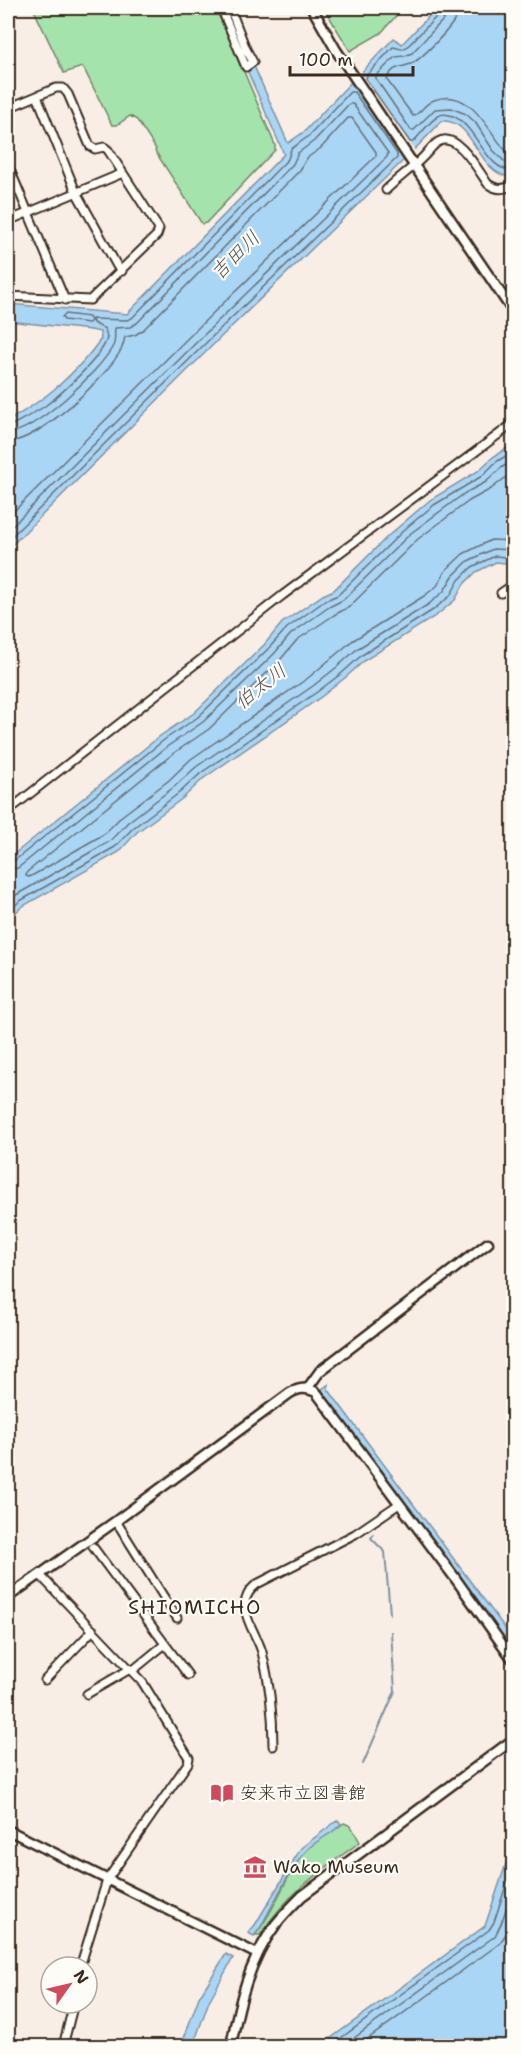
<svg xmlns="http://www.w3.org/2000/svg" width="521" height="2054" font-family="'Shantell Sans','Klee One',sans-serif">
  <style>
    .green { fill: #a4e3ac; stroke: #708665; stroke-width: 1.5 }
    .water { fill: #aad6f6; stroke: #7e91a0; stroke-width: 1.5 }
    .pier { fill: #f9eee5 }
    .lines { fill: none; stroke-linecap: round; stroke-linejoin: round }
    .shore { stroke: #676f74; stroke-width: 1.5 }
    .stream { stroke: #7e91a0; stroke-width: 2 }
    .minor-casing { stroke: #3b2a1e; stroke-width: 11 }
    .tertiary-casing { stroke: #3b2a1e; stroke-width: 13 }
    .minor { stroke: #fdfcf7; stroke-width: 7 }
    .tertiary { stroke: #fdfcf7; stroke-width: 8 }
    .labels { text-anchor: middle; stroke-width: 4.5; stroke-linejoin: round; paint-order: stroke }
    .poi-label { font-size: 18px; fill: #3b2a1e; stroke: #fdfcf7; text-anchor: start }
    .water-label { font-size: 20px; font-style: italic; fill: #575554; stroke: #fdfcf7 }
    .neighbourhood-label { font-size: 20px; letter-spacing: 1.5px; fill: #3b2a1e; stroke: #fdfcf7 }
  </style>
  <rect width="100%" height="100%" fill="#f9eee5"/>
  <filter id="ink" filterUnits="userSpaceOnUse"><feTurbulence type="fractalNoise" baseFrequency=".0167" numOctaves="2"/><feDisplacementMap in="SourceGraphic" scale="12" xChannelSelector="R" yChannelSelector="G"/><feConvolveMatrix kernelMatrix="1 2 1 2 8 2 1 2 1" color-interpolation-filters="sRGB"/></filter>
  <g filter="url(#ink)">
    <path class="green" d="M33,8H217L275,145V150L206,223L202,224L155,151L156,149L137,120L130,116L117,125H112L84,69L82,67L64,73Z
      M324,8H403L381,33L350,51Z
      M344,1823L351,1826L360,1842C323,1869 285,1895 260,1935H255C275,1911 284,1878 303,1854C314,1840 331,1833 344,1823Z"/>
    <path class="water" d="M437,8H513V174L509,177C477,172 473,118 442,121L410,154L357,77L394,38L402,44Z
      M252,66H254L288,143L305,131L353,80L407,157L229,329L8,549V421C47,398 74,376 101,339L100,332L91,330L8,321V304L127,314L284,154L247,70Z
      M513,444V564L496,562L476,572L464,584L455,600L437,615L365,660L346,677L321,697L204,778L183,798L137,832L119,852L23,906L8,919V859L160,736L194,713L264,645L282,623L323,595L334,590L388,536L430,500L478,471L493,457Z
      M329,1384L328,1389L513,1639V1650L321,1390Z
      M338,1820L341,1824C332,1835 317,1839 307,1850C289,1869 273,1905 260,1928L254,1936L248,1933L255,1925L301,1848Z
      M513,1843V2046H320L485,1926Z
      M226,1954L233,1958L209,2001L193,2046H181L199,1997Z"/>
    <path class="pier" d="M360,69L416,152L405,162L349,79Z"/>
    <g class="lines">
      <path class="shore" d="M440,8L439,14L407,47L402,49L393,47L367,75L366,79L410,142H413C421,134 430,120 440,115C444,113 449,115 453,116C478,127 486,173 514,170
        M448,8L444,19L412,53L405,56L395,57L376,76V79L411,130H414L435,109L451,108L466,114L475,122L493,150L504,161L514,162
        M457,8C457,13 456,17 454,21C447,32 423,57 413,63C401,69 393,64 387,80L413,116C421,113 425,103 434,100C472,86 488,133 508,153H514
        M65,314L89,317L91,321L89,323L64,320L62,317Z
        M8,426L12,425C23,419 35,413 45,406C60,395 103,356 107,338L105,329L93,323L92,319L127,320L132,318L288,159L291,149L309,136L350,92H354L397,154V158L224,325L8,540
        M8,433C35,432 100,371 113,346C116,340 114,334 115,328L130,327L137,323L293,164L298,153L314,141L349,104H353L388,153L387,157L219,320L8,530
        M8,442C39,441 106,378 121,350C123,346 124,341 125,337L135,335L143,330L300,170L307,158L321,148L348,118H352L376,152V156L213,313L8,517
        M514,471L491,489L469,501L418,539L349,607L334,615L297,640L280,660L209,729L174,753L27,872L26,876L29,877L35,874L104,834L123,815L168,781L191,759L308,678L352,641L424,596L437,586L446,570L463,554L491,540L514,541
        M8,863L14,861L164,740L198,717L268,649L287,628L326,600L338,595L406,528L434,505L482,476L496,462L514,451
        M8,870L18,868L168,746L203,722L274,654L291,634L329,607L343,600L411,533L465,493L486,482L501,468L514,460
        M8,902L16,895L110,841L128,822L174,787L196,767L313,686L337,667L357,649L429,604L444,591L453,576L468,561L493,549L514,550
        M8,911L20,901L115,847L133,828L179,793L201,773L317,692L342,673L362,655L433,610L450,596L459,580L472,567L495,556L514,558
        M330,2046L489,1930L494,1922L514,1861
        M343,2046L495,1936L501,1924L514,1886
        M358,2046L499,1944L509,1930L514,1916"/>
      <path class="stream" d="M225,8L228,16
        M234,30L248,63
        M374,1534L371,1538L385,1552L390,1614
        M363,1764L395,1691L391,1632"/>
      <g class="minor-casing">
        <path id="minor" d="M221,8L246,67L253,62L246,49
          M230,8L246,49L243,51
          M37,96L76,192L117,266L122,271
          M8,108L56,88H63L68,94L90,146L95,149L104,147L108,150L159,229L157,235L90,300L8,296
          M8,165L65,300
          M386,190C398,178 413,168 425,155C429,151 433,145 438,142C457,130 479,172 488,184C496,190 505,190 514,184
          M8,221L123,173
          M501,593L514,584
          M8,811L283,595L514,423
          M116,1521L177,1618
          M93,1547L188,1675
          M40,1575L143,1683L189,1758L188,1763L107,1880L80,1967
          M132,1671L165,1644
          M45,1680L93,1630
          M87,1694L130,1669
          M273,1746C273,1714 270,1683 262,1652C258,1638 247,1624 245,1608C244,1599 249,1590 257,1584L355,1534L399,1504
          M63,2046L74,2003"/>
      </g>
      <g class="tertiary-casing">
        <path id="tertiary" d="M312,8L336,50L514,313
          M307,1389L320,1371L488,1243
          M8,1597L116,1521L290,1393C299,1388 306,1387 316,1392L455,1578L514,1661
          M8,1830L257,1954
          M231,2046C239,2003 249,1960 276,1924C284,1914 293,1905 302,1896L514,1739"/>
      </g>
      <use href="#minor" class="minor"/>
      <use href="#tertiary" class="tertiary"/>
    </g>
  </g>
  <defs>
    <g id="library-bare" transform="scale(1.8)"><path d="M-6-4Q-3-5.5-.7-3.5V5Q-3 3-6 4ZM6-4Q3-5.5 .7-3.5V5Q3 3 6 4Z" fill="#d1495b" stroke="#fdfcf7" stroke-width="2.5" paint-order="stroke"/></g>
    <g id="museum-bare" transform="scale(1.8)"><path d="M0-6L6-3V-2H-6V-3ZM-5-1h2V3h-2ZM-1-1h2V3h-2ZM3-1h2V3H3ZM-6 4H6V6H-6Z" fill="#d1495b" stroke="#fdfcf7" stroke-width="2.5" paint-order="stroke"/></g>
  </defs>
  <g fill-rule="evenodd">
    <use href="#library-bare" x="222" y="1793"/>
    <use href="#museum-bare" x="255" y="1867"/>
  </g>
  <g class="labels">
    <g class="poi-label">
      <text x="240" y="1799">安来市立図書館</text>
      <text x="273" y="1873">Wako Museum</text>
    </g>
    <g class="water-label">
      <text transform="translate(235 255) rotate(-45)" y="7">吉田川</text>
      <text transform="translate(260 686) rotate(-38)" y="7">伯太川</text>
    </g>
    <g class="neighbourhood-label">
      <text x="195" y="1614">SHIOMICHO</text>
    </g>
  </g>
  <rect width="521" height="2054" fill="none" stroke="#fdfcf7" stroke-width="30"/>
  <rect x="15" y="15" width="491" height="2024" fill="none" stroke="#3b2a1e" stroke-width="2" filter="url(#ink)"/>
  <g transform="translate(69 1985) rotate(56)"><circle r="28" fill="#fdfcf7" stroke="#afa8a0" stroke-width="1.5"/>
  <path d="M0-4.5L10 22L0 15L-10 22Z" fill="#d1495b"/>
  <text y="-9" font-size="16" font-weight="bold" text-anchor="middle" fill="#3b2a1e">N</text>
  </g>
  <path d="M290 66v9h123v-9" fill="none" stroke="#3b2a1e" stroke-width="3"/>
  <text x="299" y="66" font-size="18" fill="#3b2a1e" stroke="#fdfcf7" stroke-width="4.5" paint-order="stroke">100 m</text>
</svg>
